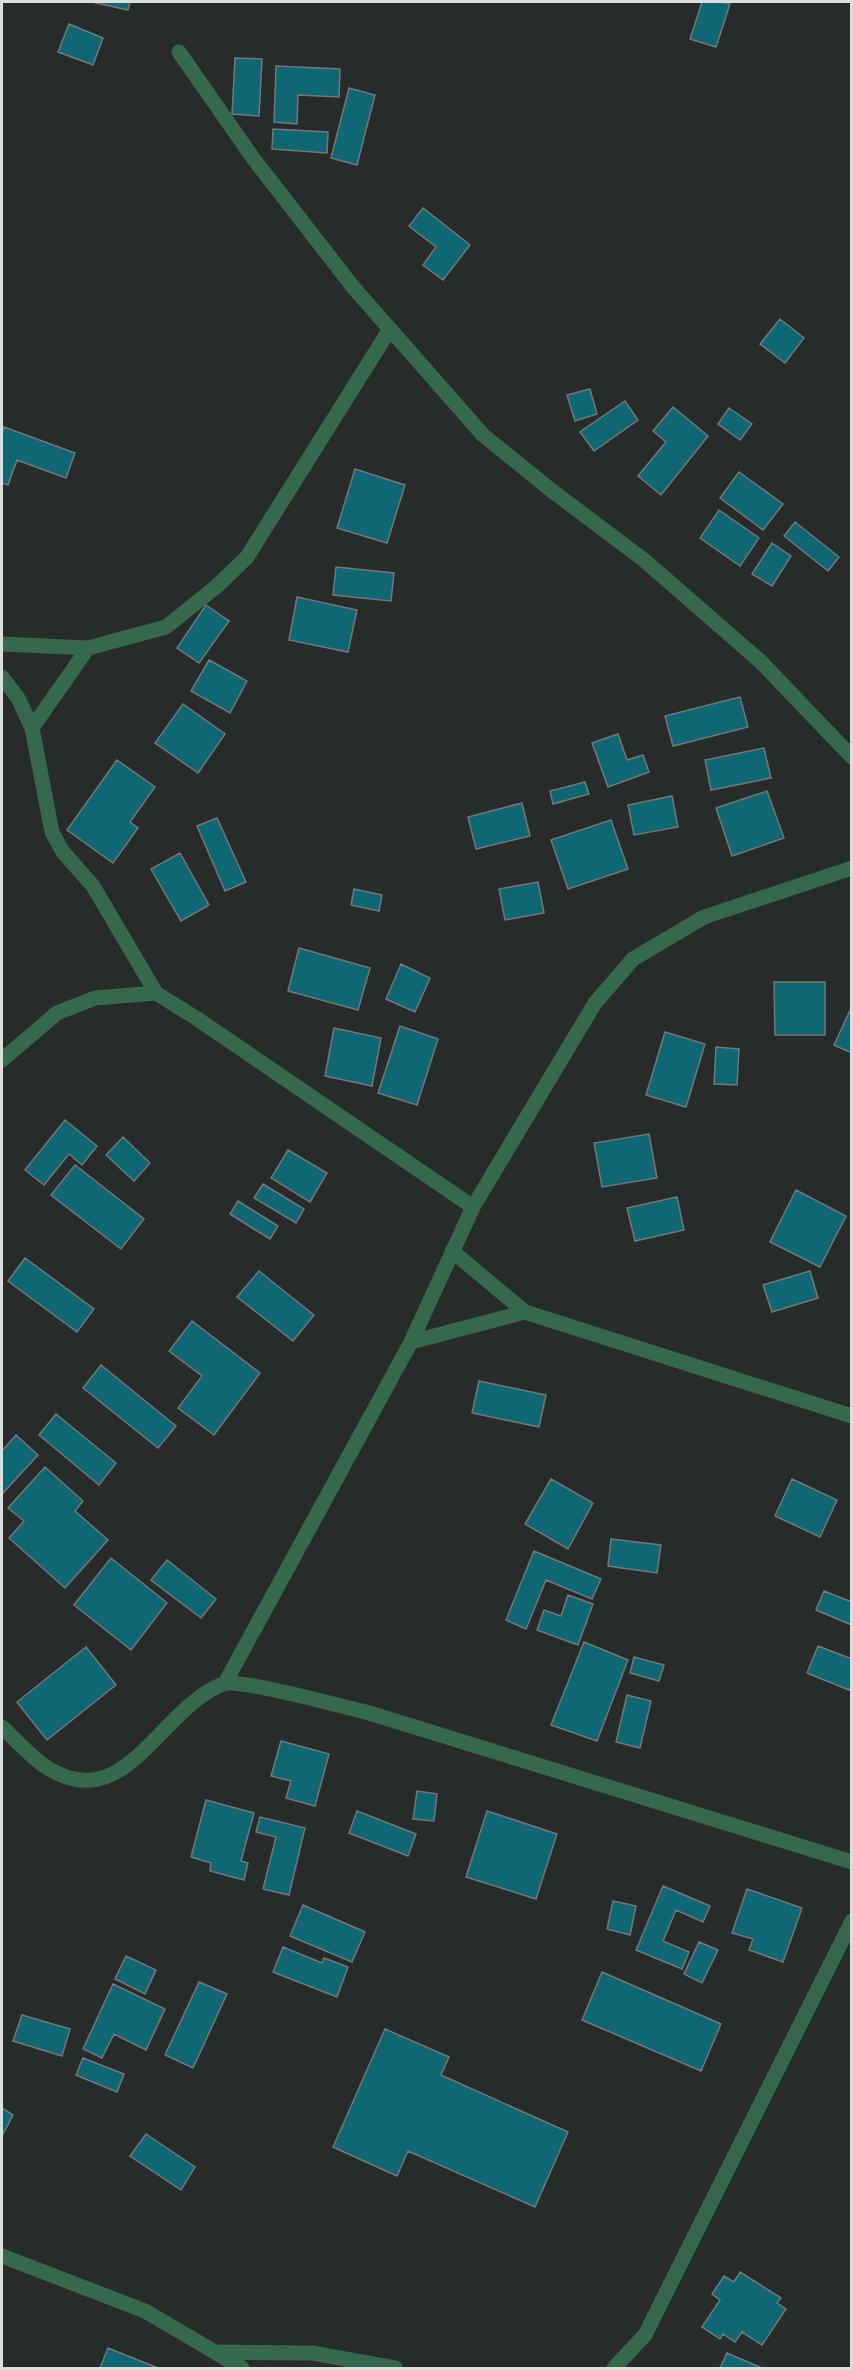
<svg xmlns="http://www.w3.org/2000/svg" width="853" height="2370" font-family="Literata,serif">
  <style>
    .building { fill: #0f6773; stroke: #737778; stroke-width: 1.5 }
    .lines { fill: none; stroke-linecap: round; stroke-linejoin: round }
    .street { stroke: #36684d; stroke-width: 15 }
  </style>
  <rect width="100%" height="100%" fill="#272b2a"/>
  <path class="building" d="M92,2H130L128,10Z
    M702,2H722L730,4L716,47L690,39Z
    M69,24L103,38L93,65L58,52Z
    M235,58L262,59L259,116L232,114Z
    M276,66L340,69L339,97L298,95L297,124L274,122Z
    M349,88L375,95L357,165L331,158Z
    M273,129L328,132L327,153L272,149Z
    M423,208L470,245L443,280L423,265L436,247L409,226Z
    M780,319L804,338L785,363L760,344Z
    M590,389L597,414L575,421L567,395Z
    M625,401L638,420L594,451L580,432Z
    M673,407L708,436L661,495L638,476L666,442L653,431Z
    M729,408L752,424L740,440L718,424Z
    M4,427L75,453L66,478L17,460L8,485L2,483V433Z
    M355,469L405,485L387,543L337,528Z
    M739,472L783,504L763,530L720,498Z
    M719,510L759,538L740,566L700,538Z
    M795,522L839,557L828,571L784,536Z
    M772,543L791,556L772,586L752,574Z
    M336,567L394,573L391,601L333,595Z
    M297,597L357,610L348,652L289,640Z
    M206,605L229,621L199,663L177,648Z
    M209,660L247,681L230,713L191,691Z
    M740,697L748,727L673,746L665,716Z
    M183,704L225,734L198,773L155,743Z
    M618,734L627,760L643,755L649,772L608,787L592,743Z
    M764,748L771,778L711,790L705,760Z
    M117,760L155,787L130,822L138,828L113,863L67,830Z
    M585,782L589,794L553,804L550,791Z
    M767,791L784,838L732,856L716,808Z
    M672,796L678,827L634,835L628,805Z
    M522,803L530,836L476,849L468,817Z
    M217,818L246,882L225,891L197,826Z
    M611,820L628,869L568,889L551,840Z
    M180,853L209,905L181,921L151,869Z
    M538,882L544,913L505,920L499,889Z
    M354,889L382,895L379,911L351,905Z
    M299,948L370,968L358,1010L288,991Z
    M401,964L430,978L415,1012L386,999Z
    M774,982H825V1035H775Z
    M852,1006V1053L834,1045Z
    M400,1026L438,1039L417,1105L378,1093Z
    M334,1028L381,1038L372,1086L325,1076Z
    M665,1032L705,1044L686,1107L646,1095Z
    M716,1047L739,1049L737,1085L714,1084Z
    M65,1120L97,1146L82,1165L69,1154L44,1185L25,1170Z
    M649,1134L657,1178L602,1187L594,1143Z
    M123,1137L150,1163L134,1181L106,1155Z
    M288,1150L327,1173L310,1202L271,1178Z
    M75,1165L144,1219L121,1249L51,1195Z
    M263,1184L304,1209L296,1223L254,1198Z
    M796,1190L846,1216L820,1267L770,1242Z
    M677,1197L684,1230L635,1241L627,1208Z
    M238,1201L278,1226L270,1239L230,1214Z
    M25,1258L94,1309L77,1332L8,1281Z
    M259,1271L314,1315L293,1341L237,1297Z
    M810,1271L818,1298L772,1312L763,1285Z
    M192,1321L260,1373L214,1435L178,1408L202,1376L169,1351Z
    M101,1365L176,1426L158,1448L83,1388Z
    M479,1381L546,1395L539,1427L472,1413Z
    M56,1414L116,1463L99,1485L39,1435Z
    M16,1435L38,1455L2,1494V1451Z
    M45,1467L83,1501L75,1511L108,1540L65,1588L9,1538L24,1521L8,1508Z
    M551,1479L593,1503L568,1549L525,1524Z
    M792,1479L837,1500L820,1537L775,1516Z
    M611,1539L661,1545L657,1573L608,1566Z
    M534,1551L601,1579L592,1599L546,1580L526,1629L506,1620Z
    M111,1558L167,1603L131,1650L74,1605Z
    M167,1560L216,1599L201,1618L151,1580Z
    M824,1591L852,1602V1625L816,1610Z
    M568,1595L593,1604L578,1645L537,1630L544,1610L561,1616Z
    M584,1642L628,1660L597,1741L551,1725Z
    M818,1646L852,1659V1685L849,1690L807,1673Z
    M86,1647L116,1685L47,1740L17,1702Z
    M634,1657L664,1665L659,1681L630,1673Z
    M627,1695L651,1701L640,1748L616,1742Z
    M281,1741L329,1754L315,1806L286,1798L291,1781L271,1776Z
    M417,1791L437,1794L434,1821L413,1819Z
    M206,1800L254,1813L241,1861L248,1863L244,1880L210,1871L211,1863L191,1857Z
    M357,1811L416,1834L408,1856L349,1833Z
    M487,1811L557,1834L536,1899L466,1877Z
    M260,1817L305,1828L289,1895L263,1889L276,1837L256,1832Z
    M663,1886L710,1906L703,1922L676,1910L663,1941L689,1952L682,1969L636,1950Z
    M747,1889L802,1908L783,1962L749,1950L753,1939L732,1933Z
    M613,1901L636,1906L630,1935L607,1929Z
    M303,1905L365,1932L352,1962L290,1936Z
    M699,1942L718,1950L702,1983L684,1974Z
    M283,1947L322,1963L324,1958L348,1967L337,1997L273,1972Z
    M126,1956L156,1970L145,1994L115,1979Z
    M602,1972L721,2024L701,2071L582,2020Z
    M199,1982L227,1994L193,2068L165,2055Z
    M113,1984L165,2009L146,2050L114,2034L102,2058L83,2049Z
    M22,2015L70,2029L62,2056L13,2041Z
    M385,2029L449,2057L441,2075L568,2132L535,2207L408,2151L397,2176L333,2147Z
    M83,2058L124,2074L117,2092L76,2075Z
    M2,2108L13,2115L2,2136Z
    M146,2134L195,2167L181,2190L130,2156Z
    M740,2272L781,2298L777,2303L786,2309L762,2345L742,2332L735,2342L723,2334L720,2339L702,2327L720,2300L712,2294L724,2276L734,2282Z
    M108,2348L158,2368H100Z
    M727,2353L762,2368H720Z"/>
  <g class="lines">
    <path class="street" d="M179,52L253,158L353,287L483,435L551,490L644,560L760,661L852,757
      M2,644L88,648L166,627L217,586L247,557L390,329
      M2,677L18,698L32,728L52,832L63,852L93,886L156,993
      M32,728L88,648
      M2,1060L57,1013L95,998L156,993L196,1018L473,1207
      M452,1251L525,1312
      M411,1342L525,1312L852,1416
      M225,1683L411,1342L473,1207L595,1003L633,959L704,917L852,868
      M2,1727C16,1740 30,1756 46,1767C125,1818 159,1709 223,1684C238,1678 344,1707 366,1712L852,1862
      M2,2256L145,2311L242,2368
      M216,2352L312,2353L395,2368
      M614,2368L645,2335L852,1921"/>
  </g>
  <rect width="853" height="2370" fill="none" stroke="#dcdede" stroke-width="6"/>
</svg>
